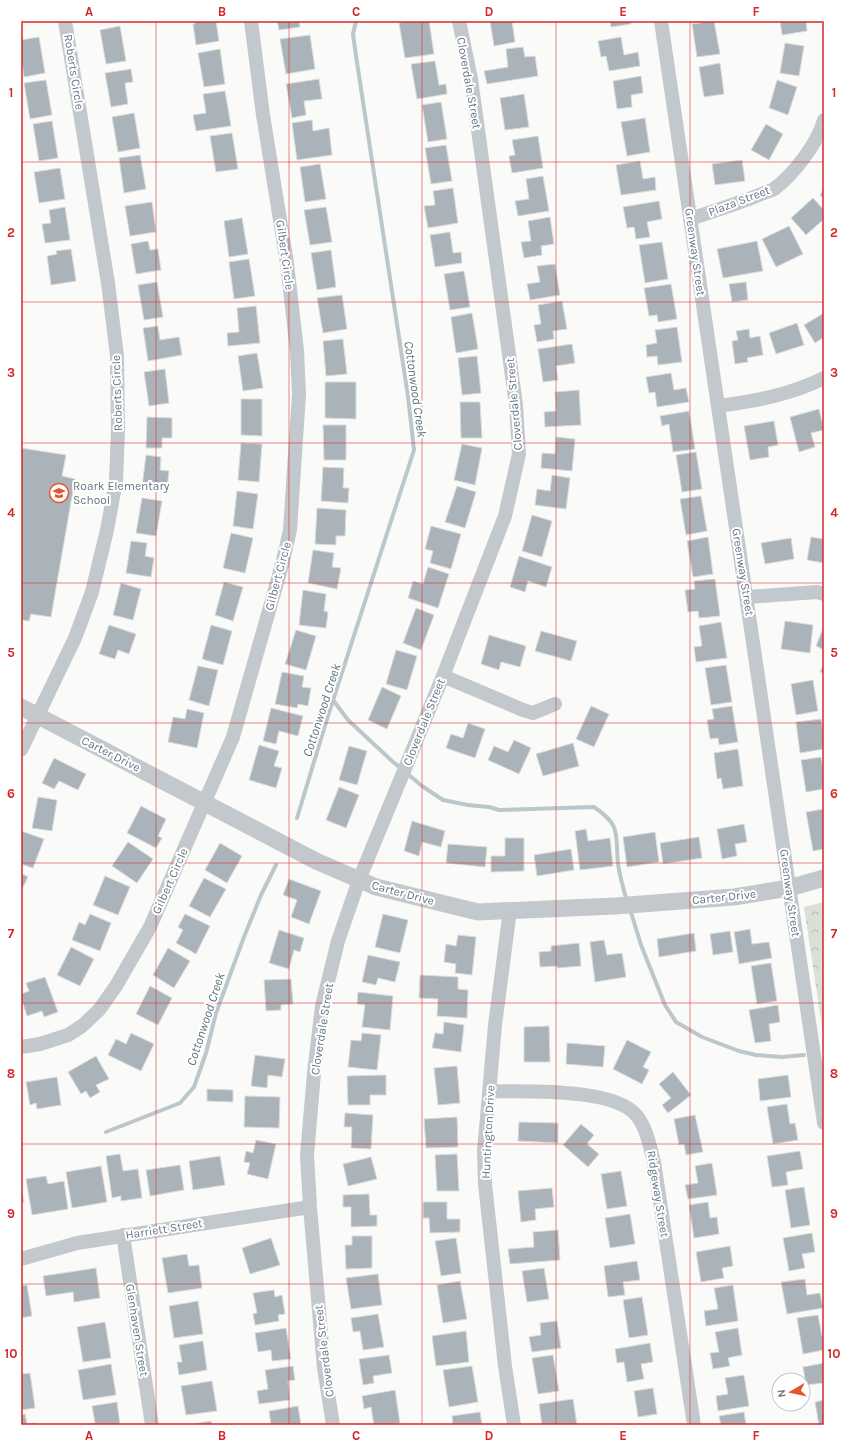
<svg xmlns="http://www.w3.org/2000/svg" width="845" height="1446" font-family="Karla,sans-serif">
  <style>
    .park { fill: url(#park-crowns) }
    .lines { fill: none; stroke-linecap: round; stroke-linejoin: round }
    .stream { stroke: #bbc7cb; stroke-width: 4 }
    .building { fill: #aab3b9; stroke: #dcdcda }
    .minor { stroke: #c3c8cc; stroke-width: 14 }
    .tertiary { stroke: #c3c8cc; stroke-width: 17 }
    .grid { fill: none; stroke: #d62828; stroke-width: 1; stroke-opacity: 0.55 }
    .labels { text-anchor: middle; stroke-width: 4; stroke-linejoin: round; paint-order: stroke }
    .street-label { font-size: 12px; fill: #657683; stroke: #fff }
    .poi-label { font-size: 12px; fill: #657683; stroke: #fff; text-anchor: start }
    .water-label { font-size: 13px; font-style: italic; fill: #60757c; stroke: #fff }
    .neatline { fill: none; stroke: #d62828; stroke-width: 1.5 }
    .grid-label { font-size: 13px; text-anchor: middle; font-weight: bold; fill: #d62828 }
  </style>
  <defs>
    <pattern id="park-crowns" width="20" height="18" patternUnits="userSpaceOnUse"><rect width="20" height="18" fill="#dadfd7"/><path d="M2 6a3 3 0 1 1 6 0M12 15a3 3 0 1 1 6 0" fill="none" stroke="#b4b9b4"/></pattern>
  </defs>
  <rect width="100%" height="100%" fill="#fafaf8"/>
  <path class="park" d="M824,902V1040L804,907Z"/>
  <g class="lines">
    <path class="stream" d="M333,700L348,720L392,761L422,786L443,800L468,805L489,807L499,810L594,807C622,826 615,834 618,864C620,877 623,888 627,901
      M297,818L327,719L414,450L408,396L356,56L353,34L356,21
      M630,909L641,945L665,1005L676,1022L702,1037L739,1051L756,1055L782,1057L804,1055
      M106,1132L180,1103L194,1087L206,1053L216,1013L244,937L261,895L276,865"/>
  </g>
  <path class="building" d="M194,21H216L219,41L196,45L193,24H195Z
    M277,21H299L300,27L279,30Z
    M408,21H429L434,54L405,58L399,23Z
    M490,21H512L515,42L494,46Z
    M610,21H631V24L611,27Z
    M714,21L720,54L697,57L692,24Z
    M780,21H806L807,31L782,35Z
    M120,26L126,61L106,64L100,30Z
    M310,35L315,69L286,74L280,39Z
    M39,37L45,73L24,77L21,56V40Z
    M621,37L624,55L638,52L640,66L609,71L606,56L601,57L598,41Z
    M785,43L804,46L799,76L780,73Z
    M523,47L525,57L535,56L538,76L487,84L484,71L508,67L506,49Z
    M220,49L225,84L204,87L198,53Z
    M435,61L439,85L446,84L447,94L417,99L411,64Z
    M720,63L724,94L704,97L699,67Z
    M131,69L133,82L125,83L128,104L111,107L105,73Z
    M641,76L643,93L631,95L632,107L617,109L613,81Z
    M319,79L322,99L304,101L306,115L292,118L286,84Z
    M46,80L52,115L30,119L24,83Z
    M777,80L797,87L788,115L769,108Z
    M225,91L231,126L196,131L193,115L206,113L203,94Z
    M524,94L529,127L505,130L500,98Z
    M441,102L447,139L428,142L422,105Z
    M134,113L140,148L118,152L112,117Z
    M645,118L650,152L627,156L621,122Z
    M312,120L313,131L329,128L332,155L297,160L292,123Z
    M52,121L58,158L39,161L33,124Z
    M766,124L783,134L769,160L751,150Z
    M232,133L238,169L216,172L210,136Z
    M538,136L543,168L512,173L509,156L515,155L512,140Z
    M446,145L452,181L431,184L425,148Z
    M140,155L146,189L124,193L119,158Z
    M742,160L745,181L715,185L712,164Z
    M640,161L643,179L655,177L656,190L621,195L616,165Z
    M320,164L326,199L305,202L300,167Z
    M60,168L65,199L39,203L34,172Z
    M543,176L549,211L518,216L515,201L529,199L526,179Z
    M824,187V198L820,196Z
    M453,188L458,223L428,228L424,206L435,205L433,191Z
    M813,198L824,210V219L806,235L791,218Z
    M659,201L662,219L647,222L650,237L636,239L634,227L627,228L623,207Z
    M152,202L156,232L130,236L125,206Z
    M65,207L70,240L45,243L42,224L51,223L49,210Z
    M326,207L332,242L310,245L304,210Z
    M550,217L554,244L541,246L542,255L524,258L521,242L531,241L528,221Z
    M242,218L248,254L229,257L224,221Z
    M789,226L803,254L776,267L762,239Z
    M450,232L453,253L461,252L462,263L435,267L430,235Z
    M148,241L150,250L158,249L161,270L136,274L131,244Z
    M757,241L763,271L723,278L717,249Z
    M662,242L668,279L645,283L639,245Z
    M71,249L76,281L51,285L47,256L57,254L56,251Z
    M331,250L336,287L317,290L311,253Z
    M249,259L255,296L234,299L229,262Z
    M555,264L560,295L530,300L527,284L540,282L537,266Z
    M464,271L470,307L450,310L444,274Z
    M157,282L163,317L144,320L138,285Z
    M746,282L748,300L732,302L729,284Z
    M671,284L677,319L658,322L657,315L649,316L644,288Z
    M342,295L347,329L323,333L317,298Z
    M562,301L567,329L553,331L554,339L537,342L534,325L541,324L538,305Z
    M256,306L260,343L228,346L227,333L239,332L237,308Z
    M472,313L478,349L456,353L451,317Z
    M824,313V337L815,343L804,325Z
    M797,323L804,345L776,354L769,333Z
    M158,326L160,340L179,337L182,355L148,361L143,328Z
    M677,327L682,362L658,365L657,356L647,357L646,345L657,343L655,330Z
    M749,329L750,338L760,336L763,355L747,358L748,362L735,364L732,341L738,340L736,331Z
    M343,339L347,374L326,376L323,341Z
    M572,344L575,363L556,366L558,380L543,382L538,349Z
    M257,353L263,388L243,391L238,356Z
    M477,356L481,393L462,395L458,358Z
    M165,369L169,403L149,406L144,372Z
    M671,373L674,390L686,388L689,402L657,407L655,392L649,393L646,377Z
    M325,382H356V419L325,418Z
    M579,390L581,425L545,427L544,412L556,411L555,392Z
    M241,399H262V436L241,435Z
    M460,402H480L482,438H461Z
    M819,409L824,430L811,433L815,447L799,452L790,417Z
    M689,411L695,449L673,452L669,424L662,426L660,416Z
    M147,417L172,418V438H162V448H146Z
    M774,421L778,445L768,447L769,457L750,460L744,426Z
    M323,425H346V460H324Z
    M556,437L575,439L572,471L541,468L542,453L555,454Z
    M241,443L262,444L259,482L238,480Z
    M462,444L482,448L475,485L454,480Z
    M21,448L66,455L62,476L75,479L51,617L31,614L29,621L21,620Z
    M696,452L702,489L682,492L676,455Z
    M146,455L161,457L160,470L169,471L167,490L142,487Z
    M323,467L344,468L343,488H349L348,503L321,501Z
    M552,475L570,478L566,509L535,505L537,489L550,491Z
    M457,486L476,492L465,528L445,522Z
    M237,491L258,494L253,529L233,526Z
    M701,496L707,531L686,535L680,499Z
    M142,498L162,501L156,536L136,533Z
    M317,508L346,510L345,536H336V545L315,544Z
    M532,515L552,521L542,557L522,551Z
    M431,526L461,534L451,569L430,563L433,551L425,549Z
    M231,533L253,538L245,573L223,568Z
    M708,537L713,574L693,577L687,541Z
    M811,537L824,539V563L807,560Z
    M791,538L794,559L765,564L761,543Z
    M131,541L147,543L145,556L154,558L151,577L126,573Z
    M313,550L334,553L332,567L341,568L337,589L308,583Z
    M519,556L552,567L546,587L528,581L525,592L510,587Z
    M428,567L449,574L438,608L408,598L413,581L423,584Z
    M715,579L720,616L699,618L698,611L688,612L685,590L695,589L694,581Z
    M224,582L243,587L233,621L215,615Z
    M121,583L141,589L133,620L113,615Z
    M303,590L326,594L324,611L328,612L326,628L299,625Z
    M416,608L434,615L421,650L403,643Z
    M785,621L813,625L810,653L781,649Z
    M721,622L727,658L696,662L694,647L702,646L699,626Z
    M109,625L136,634L129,654L118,650L115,659L99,654Z
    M211,625L232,631L223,665L202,659Z
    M824,626V650L816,646Z
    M296,630L316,636L306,670L285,664Z
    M541,631L577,641L571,661L535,651Z
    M489,635L526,646L520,667L501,662L499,670L481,664Z
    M396,650L417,656L407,690L386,684Z
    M824,663V673L820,672Z
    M726,665L732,702L711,705L705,668Z
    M198,666L218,670L209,706L189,700Z
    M282,672L304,676L302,687L311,688L308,706L298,704L297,708L275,704Z
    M813,680L818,711L796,715L791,684Z
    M382,687L401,696L387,729L368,720Z
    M591,706L609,714L594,747L576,739Z
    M732,706L738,742L719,745L718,738L710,739L707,720L714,719L712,709Z
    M271,708L303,716L298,736L279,731L276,744L263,741Z
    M187,709L204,713L197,748L168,742L173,717L185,719Z
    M821,719L824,737V749L800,753L796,722Z
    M468,723L485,729L475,758L446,748L451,734L463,738Z
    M514,740L531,748L519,774L488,760L494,746L508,752Z
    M573,743L579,766L543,776L536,754Z
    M259,745L279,751L274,766L282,768L276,788L249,780Z
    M349,746L367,751L357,785L339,780Z
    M738,749L743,786L723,789L721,778L717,779L714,753Z
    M821,757L824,774V789L806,792L801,760Z
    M54,758L86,774L78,790L59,781L54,789L42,783Z
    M339,787L359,795L346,828L326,820Z
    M38,797L57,800L52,831L32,828Z
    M141,806L166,819L158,836L162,838L156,848L127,833Z
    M824,809V849L813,851L806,812Z
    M412,821L445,831L441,847L422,842L419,856L404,851Z
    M744,824L747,842L735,844L737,856L722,859L717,829Z
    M586,829L588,841L610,838L613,866L580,870L575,831Z
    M21,831L44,839L33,868L21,864Z
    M655,832L659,862L627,867L623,837Z
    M699,837L702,858L663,864L660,843Z
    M505,838H524V871L491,872V856H505Z
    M128,842L153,859L137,883L112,866Z
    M220,843L242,856L227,883L205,870Z
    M448,844L487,847L485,867L446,863Z
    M571,849L574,870L537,876L534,855Z
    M21,873L28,877L21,891Z
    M105,876L130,887L118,915L93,905Z
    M204,878L226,889L210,917L189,906Z
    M289,879L321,891L309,924L291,917L297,900L283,895Z
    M90,914L111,923L100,951L72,940L79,922L85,925Z
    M185,914L210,926L196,954L176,943L183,930L178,927Z
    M383,914L408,920L400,953L375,947Z
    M750,929L752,944L769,942L772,958L739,964L734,932Z
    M279,930L304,938L300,952L294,950L289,969L269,963Z
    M730,931L733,952L713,955L710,934Z
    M694,933L696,951L659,957L657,939Z
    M458,935L476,937L472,975L455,973L456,964L444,962L446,944L456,946Z
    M604,940L607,955L622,953L626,977L595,982L590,942Z
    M579,943L581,966L557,968V966L540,967L539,952L551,951V946Z
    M71,947L94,959L80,986L57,975Z
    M168,948L190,961L174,988L153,975Z
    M368,955L400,962L395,982L378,978L376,985L362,982Z
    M771,963L777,1001L757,1004L751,966Z
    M420,975L458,977V989L468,990L467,1018L437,1016L438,999L419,998Z
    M45,977L58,1012L44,1017L42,1011L27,1016L21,998V994L29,991L26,983Z
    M291,979L293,1004L281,1005V1010L266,1011L264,980Z
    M150,986L172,998L158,1025L136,1014Z
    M358,992L393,996L390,1030L362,1027L365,1005L357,1004Z
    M778,1005L780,1022L769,1024L771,1041L755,1043L749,1010Z
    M444,1022L464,1025L461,1052L432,1048L435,1033L443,1034Z
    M549,1026L550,1062H524V1027Z
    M131,1033L154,1044L141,1071L108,1055L116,1039L126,1044Z
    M362,1033L381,1035L377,1070L348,1067L351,1040L361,1041Z
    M627,1040L651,1052L643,1067L649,1070L642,1084L613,1069Z
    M567,1043L605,1046L603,1067L566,1064Z
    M255,1055L285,1059L282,1077L268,1075L267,1088L251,1086Z
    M96,1056L109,1079L96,1085L100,1092L90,1098L86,1091L81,1094L68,1072Z
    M457,1066L460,1103L438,1105L434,1068Z
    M673,1072L691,1095L668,1113L662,1105L671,1098L659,1084Z
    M386,1075V1095H370V1105H348L347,1076Z
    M788,1075L791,1097L760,1101L758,1079Z
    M57,1077L61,1105L37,1109L36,1103L30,1105L26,1082Z
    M207,1089L233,1090V1102L207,1101Z
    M245,1096L280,1097L279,1128L244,1127Z
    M787,1104L790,1124L795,1123L798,1140L773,1144L767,1107Z
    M345,1113L373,1115L371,1149L351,1148L352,1127H344Z
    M695,1115L703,1152L686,1155L684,1144L679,1145L674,1119Z
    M457,1117L458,1147L426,1148L424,1119Z
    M519,1122L558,1123V1143L518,1141Z
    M581,1124L594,1135L587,1144L599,1154L588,1167L563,1145Z
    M256,1140L276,1144L268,1179L247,1174L250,1163L244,1162L246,1151L253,1153Z
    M800,1151L803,1169L786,1172L788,1185L772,1187L767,1156Z
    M120,1154L123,1171L138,1169L142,1198L121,1201V1196L112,1198L106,1156Z
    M457,1154L459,1191H437L435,1155Z
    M220,1156L225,1185L193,1190L189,1161Z
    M371,1157L377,1179L348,1186L343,1164Z
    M712,1163L717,1195L688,1199L685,1185L698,1183L695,1166Z
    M180,1165L184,1190L150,1196L146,1170Z
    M101,1166L107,1202L72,1208L66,1172Z
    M621,1171L627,1206L607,1209L601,1174Z
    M46,1176L48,1184L64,1181L68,1209L32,1215L26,1179Z
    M21,1187L24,1202L21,1203Z
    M804,1187L810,1225L791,1228L785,1190Z
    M552,1188L554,1207L535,1209L536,1220L521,1222L518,1191Z
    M369,1194L370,1215H377V1226L351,1227V1207H343V1195Z
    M423,1202H447V1219H460V1232L430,1233L429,1218H423Z
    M708,1202L710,1218L717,1217L719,1234L694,1238L689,1205Z
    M630,1214L635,1244L610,1248L605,1218Z
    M558,1230L560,1260L510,1264L508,1249L534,1247L533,1232Z
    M812,1233L815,1252L802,1254L805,1268L789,1271L783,1238Z
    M352,1236H372V1268L346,1269L345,1245H352Z
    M271,1238L280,1265L250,1274L242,1248Z
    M456,1238L461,1273L441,1276L435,1241Z
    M730,1246L733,1266L722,1268L724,1278L701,1282L696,1252Z
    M187,1254L189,1266L199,1265L202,1288L168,1293L162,1258Z
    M637,1261L640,1280L623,1282L625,1295L608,1297L604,1266Z
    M96,1268L100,1298L74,1302L73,1292L46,1296L43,1276Z
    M544,1268L549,1299L527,1302L522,1271Z
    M378,1274L382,1305L351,1309L346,1278Z
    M805,1279L807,1295L820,1293L823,1308L787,1314L781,1282Z
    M460,1281L467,1319L443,1323L437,1285Z
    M27,1285L32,1316L21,1318V1286Z
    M733,1285L738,1321L706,1326L704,1311L718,1309L714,1288Z
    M274,1290L275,1297L282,1295L285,1314L278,1315L279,1321L255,1325L253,1314L257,1313L253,1293Z
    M642,1297L648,1335L629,1338L623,1300Z
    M198,1301L203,1334L174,1338L169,1306Z
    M378,1314L384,1347L363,1350L360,1331L353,1332L351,1318Z
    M818,1315L822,1336L824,1335V1350L803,1354L797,1318Z
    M557,1321L561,1348L532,1352L529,1337L541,1335L540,1323Z
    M105,1322L111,1358L83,1362L77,1327Z
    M286,1328L291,1359L272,1361L271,1350L258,1352L255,1333Z
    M738,1328L742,1355L728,1358L730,1366L713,1369L710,1353L719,1352L715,1332Z
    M466,1331L469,1362L436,1366L432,1336Z
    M203,1341L207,1370L179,1375L177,1362H182L179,1345Z
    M650,1343L653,1362L641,1364L644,1379L627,1382L624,1362L617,1363L615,1349Z
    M389,1355L392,1373L373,1376L374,1383L363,1385L359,1359Z
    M553,1355L559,1391L538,1394L532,1358Z
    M824,1363V1383L806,1385L803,1367Z
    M111,1364L116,1395L83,1400L78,1370Z
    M293,1366L295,1380L288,1381L290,1400L259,1404L257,1391L268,1389L265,1370Z
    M472,1366L478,1402L449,1407L443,1370Z
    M30,1373L35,1408L21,1410V1374Z
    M744,1375L749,1406L718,1411L716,1396L728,1394L725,1378Z
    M212,1381L217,1411L186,1415L181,1386Z
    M653,1388L657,1414L638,1417L634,1391Z
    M395,1390L400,1423L389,1425H374L371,1407L364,1409L362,1396Z
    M573,1399L577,1425H542L539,1404Z
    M824,1400V1425H819L815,1402Z
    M117,1402L120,1425H82L95,1423L92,1406Z
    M298,1406L301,1425H271L269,1411Z
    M480,1412L482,1425H453L452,1416Z
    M744,1412L746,1425H721L719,1416Z
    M25,1414L27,1424L36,1423L37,1425H21V1415Z
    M211,1421L212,1425H187Z"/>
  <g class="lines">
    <path class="minor" d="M661,21L824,1123
      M690,219C711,212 733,205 754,197C760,194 768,192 774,189C793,175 818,143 824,120
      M718,406C755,401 790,395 824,378
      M747,597L817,592L824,594
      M443,676L523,710L533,713L555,704
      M21,750L75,638L92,592L107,530L116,481L118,431L117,356L108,283L65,21
      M510,910L495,1025L484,1151L485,1184L505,1366L514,1425
      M21,1047L40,1044L68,1035L82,1026L99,1010L116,986L150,927L233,737L282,565L290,530L299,394L297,351L287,263L263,115L251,21
      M490,1091C525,1092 614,1087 637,1116C647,1129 650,1147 654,1162L694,1425
      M123,1235L152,1425
      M21,1259L77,1243L310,1207
      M333,1425L324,1368L310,1207L307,1155L314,1073L322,1006L338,941L359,880L443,676L505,516L519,454L516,405L507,340L471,79L459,21"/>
    <path class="tertiary" d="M21,707L316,861L376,887L478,912L615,906L734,897L789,888L824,878"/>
  </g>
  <path class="grid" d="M156,21V1425M289,21V1425M422,21V1425M556,21V1425M690,21V1425M21,162H824M21,302H824M21,443H824M21,583H824M21,723H824M21,863H824M21,1003H824M21,1144H824M21,1284H824"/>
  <defs>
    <g id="school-ring" transform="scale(1)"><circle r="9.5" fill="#fff" stroke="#e4572e" stroke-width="1.5"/><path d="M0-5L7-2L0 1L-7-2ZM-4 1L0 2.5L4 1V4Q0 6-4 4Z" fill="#e4572e"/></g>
  </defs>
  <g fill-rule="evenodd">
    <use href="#school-ring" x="59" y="493"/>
  </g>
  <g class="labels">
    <g class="street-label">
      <text transform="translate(74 72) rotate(81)" y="4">Roberts Circle</text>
      <text transform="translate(469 83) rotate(80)" y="4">Cloverdale Street</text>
      <text transform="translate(739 201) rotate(-21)" y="4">Plaza Street</text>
      <text transform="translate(695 252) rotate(82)" y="4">Greenway Street</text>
      <text transform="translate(285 255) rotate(82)" y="4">Gilbert Circle</text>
      <text transform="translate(117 393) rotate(-92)" y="4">Roberts Circle</text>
      <text transform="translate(514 404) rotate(-95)" y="4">Cloverdale Street</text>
      <text transform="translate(743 572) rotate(81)" y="4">Greenway Street</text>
      <text transform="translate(278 576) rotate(-75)" y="4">Gilbert Circle</text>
      <text transform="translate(424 722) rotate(-68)" y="4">Cloverdale Street</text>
      <text transform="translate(111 754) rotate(27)" y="4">Carter Drive</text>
      <text transform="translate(170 881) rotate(-66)" y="4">Gilbert Circle</text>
      <text transform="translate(403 893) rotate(15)" y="4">Carter Drive</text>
      <text transform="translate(790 893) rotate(82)" y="4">Greenway Street</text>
      <text transform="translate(724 897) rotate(-6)" y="4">Carter Drive</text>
      <text transform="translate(322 1029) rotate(-81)" y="4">Cloverdale Street</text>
      <text transform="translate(488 1132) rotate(-87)" y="4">Huntington Drive</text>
      <text transform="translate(658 1194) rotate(81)" y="4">Ridgeway Street</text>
      <text transform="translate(164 1229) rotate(-9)" y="4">Harriett Street</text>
      <text transform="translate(137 1330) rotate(81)" y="4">Glenhaven Street</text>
      <text transform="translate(324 1351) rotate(-97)" y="4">Cloverdale Street</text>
    </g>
    <g class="poi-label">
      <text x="73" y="490">Roark Elementary<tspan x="73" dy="14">School</tspan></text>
    </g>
    <g class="water-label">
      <text transform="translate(416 389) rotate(82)" y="5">Cottonwood Creek</text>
      <text transform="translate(321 710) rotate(-72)" y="5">Cottonwood Creek</text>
      <text transform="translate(205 1019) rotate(-72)" y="5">Cottonwood Creek</text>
    </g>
  </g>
  <rect width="845" height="1446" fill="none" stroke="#ffffff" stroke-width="44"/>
  <g transform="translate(791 1392) rotate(261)"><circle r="19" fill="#ffffff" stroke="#c1c8cd"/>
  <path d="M0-3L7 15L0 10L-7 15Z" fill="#e4572e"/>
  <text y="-6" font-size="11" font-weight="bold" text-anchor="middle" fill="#657683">N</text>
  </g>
  <rect x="22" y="22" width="801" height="1402" class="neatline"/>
  <g class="grid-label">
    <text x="89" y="16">A</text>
    <text x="222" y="16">B</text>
    <text x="356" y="16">C</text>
    <text x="489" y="16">D</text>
    <text x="623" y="16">E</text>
    <text x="756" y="16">F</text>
    <text x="11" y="97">1</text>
    <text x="834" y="97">1</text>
    <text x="11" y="237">2</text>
    <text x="834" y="237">2</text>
    <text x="11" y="377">3</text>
    <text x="834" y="377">3</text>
    <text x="11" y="517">4</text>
    <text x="834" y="517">4</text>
    <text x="11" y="657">5</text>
    <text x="834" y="657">5</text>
    <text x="11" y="798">6</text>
    <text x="834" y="798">6</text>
    <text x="11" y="938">7</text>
    <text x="834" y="938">7</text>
    <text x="11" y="1078">8</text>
    <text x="834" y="1078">8</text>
    <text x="11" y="1218">9</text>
    <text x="834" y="1218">9</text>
    <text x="11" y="1358">10</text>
    <text x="834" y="1358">10</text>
    <text x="89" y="1440">A</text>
    <text x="222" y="1440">B</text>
    <text x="356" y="1440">C</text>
    <text x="489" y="1440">D</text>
    <text x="623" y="1440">E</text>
    <text x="756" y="1440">F</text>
  </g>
</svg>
